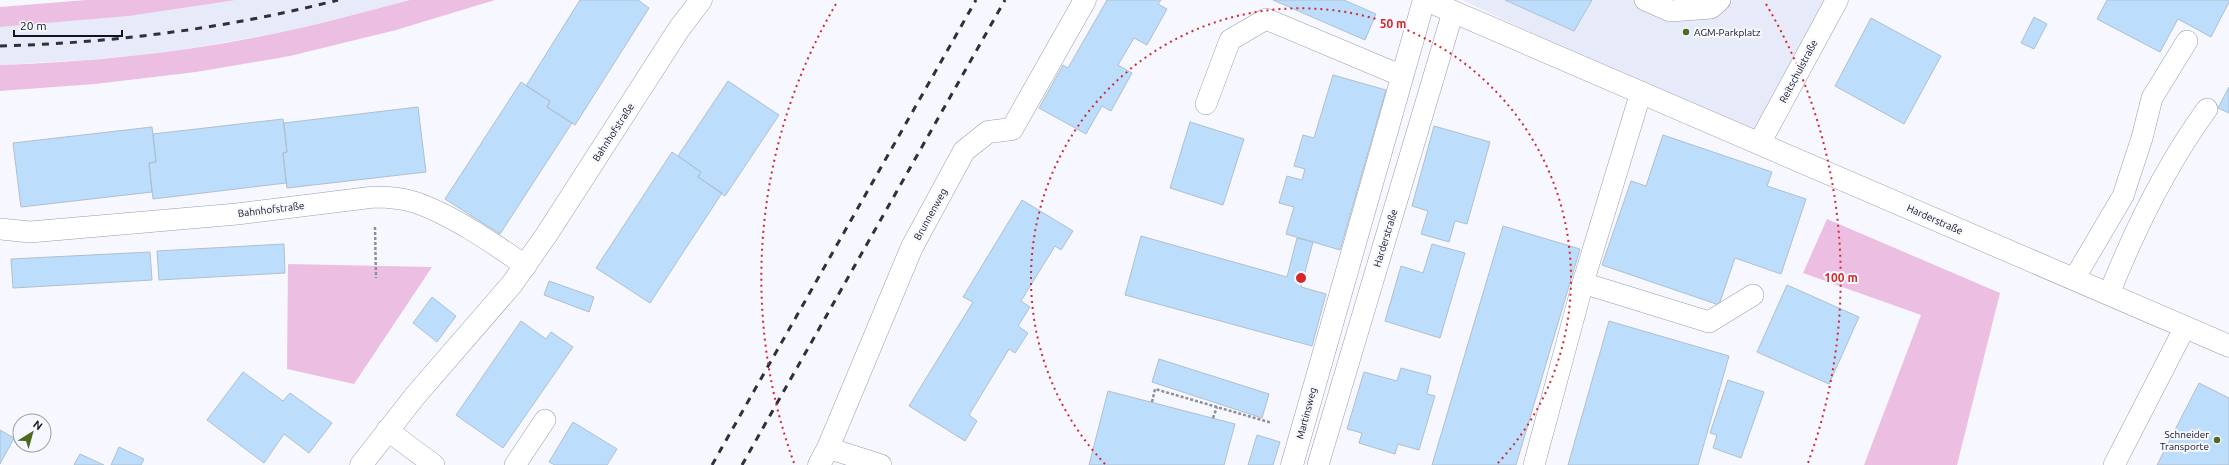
<svg xmlns="http://www.w3.org/2000/svg" width="2229" height="465" font-family="Ubuntu,sans-serif">
  <style>
    .built { fill: #e7ebf9 }
    .green { fill: #ecbfe2 }
    .building { fill: #bcdefc; stroke: #b0bfcc }
    .lines { fill: none; stroke-linecap: round; stroke-linejoin: round }
    .service-casing { stroke: #999dae; stroke-width: 22 }
    .minor-casing { stroke: #999dae; stroke-width: 23 }
    .primary-casing { stroke: #999dae; stroke-width: 23 }
    .path { stroke: #8e8f96; stroke-width: 2.5; stroke-dasharray: 3 2; stroke-linecap: butt }
    .service { stroke: #fff; stroke-width: 21 }
    .minor { stroke: #fff; stroke-width: 22 }
    .primary { stroke: #fff; stroke-width: 22 }
    .rail { stroke: #2f3137; stroke-width: 3; stroke-dasharray: 7 7; stroke-linecap: butt }
    .ring { fill: none; stroke: #d62828; stroke-width: 2; stroke-dasharray: 2 4 }
    .poi-dot { fill: #4d6b20; stroke: #f6f7ff; stroke-width: 1.5 }
    .labels { text-anchor: middle; stroke-width: 4; stroke-linejoin: round; paint-order: stroke }
    .poi-label { font-size: 10px; fill: #12141a; stroke: #f6f7ff; text-anchor: start }
    .street-label { font-size: 10px; fill: #12141a; stroke: #f6f7ff }
    .centre { fill: #d62828; stroke: #f6f7ff; stroke-width: 2 }
    .ring-label { font-size: 12px; text-anchor: middle; font-weight: bold; fill: #d62828; stroke: #f6f7ff; stroke-width: 4; stroke-linejoin: round; paint-order: stroke }
  </style>
  <rect width="100%" height="100%" fill="#f6f7ff"/>
  <path class="built" d="M236,0H410L294,30L204,46L152,54L85,60L0,65V27L129,16Z
    M1462,0H1839L1763,142Z"/>
  <path class="green" d="M86,0H236L129,16L0,27V7Z
    M410,0H495L396,30L290,56L196,72L95,84L0,91V65C86,62 172,54 257,37C308,28 359,13 410,0Z
    M1827,219L2000,293L1957,465H1864L1921,315L1803,273Z
    M288,264L432,267L354,384L287,369Z"/>
  <path class="building" d="M580,0H638L649,8L575,125L547,107L550,101L526,86Z
    M1107,0H1161L1158,4L1167,9L1147,45L1134,38L1118,65L1132,73L1111,111L1102,106L1086,134L1039,108L1063,65L1068,68Z
    M1273,0H1344L1376,14L1365,40Z
    M1505,0H1592L1574,31Z
    M2107,0H2229V2L2211,37L2178,19L2160,52L2097,19Z
    M2034,17L2047,24L2034,49L2021,43Z
    M1871,18L1941,56L1904,124L1835,86Z
    M1333,75L1386,90L1340,250L1286,234L1294,207L1279,203L1287,176L1302,180L1305,169L1294,166L1303,135L1314,138Z
    M728,81L779,115L725,196L698,177L701,172L678,156Z
    M521,82L550,101L547,107L572,123L500,234L445,199Z
    M2229,87V113L2218,108Z
    M418,107L426,172L287,188L283,153L287,152L284,123Z
    M283,119L287,152L283,153L286,183L153,199L149,163L156,162L153,134Z
    M1190,122L1244,139L1223,205L1170,188Z
    M1434,126L1490,142L1467,224L1455,221L1449,242L1421,234L1428,211L1412,206Z
    M152,127L156,162L149,163L152,192L21,207L13,143Z
    M1663,135L1772,172L1767,186L1806,199L1781,274L1735,258L1719,305L1602,265L1631,181L1646,186Z
    M672,152L701,172L698,177L722,193L650,303L596,268Z
    M1022,200L1073,231L1061,250L1055,246L1021,301L1030,307L1018,326L1028,333L1015,353L1009,349L969,415L977,421L965,441L909,406L973,302L963,297Z
    M1503,226L1580,249L1516,465H1432Z
    M1141,236L1287,277L1297,238L1313,242L1301,287L1326,294L1312,346L1125,295Z
    M284,244L285,273L159,280L157,251Z
    M1432,244L1465,253L1440,338L1385,321L1401,266L1423,273Z
    M150,252L152,280L13,288L11,259Z
    M549,281L594,297L589,312L544,295Z
    M1787,285L1859,317L1829,384L1757,352Z
    M432,297L456,316L437,342L413,323Z
    M521,321L546,339L551,332L573,347L503,448L456,415Z
    M1609,321L1729,356L1698,465H1568Z
    M1159,359L1269,394L1262,418L1152,382Z
    M1401,368L1431,376L1427,394L1435,396L1419,450L1398,444L1395,454L1359,443L1362,433L1347,429L1364,372L1397,381Z
    M243,372L283,401L290,393L332,423L309,453L284,434L264,463L207,420Z
    M1728,380L1764,392L1741,458L1713,448L1717,435L1710,433Z
    M2199,383L2229,398V465H2157Z
    M1108,391L1235,424L1224,465H1089Z
    M573,422L617,449L607,465H555L549,462Z
    M0,430L14,438L0,464Z
    M1257,435L1280,442L1273,465H1248Z
    M119,447L144,459L141,465H111Z
    M80,454L104,465H74Z"/>
  <g class="lines">
    <g class="service-casing">
      <path id="service" d="M1645,0L1670,11L1711,8L1720,0
        M1206,104L1230,40L1266,19L1402,76
        M0,229L30,232L237,214L374,197C388,197 401,198 414,202C451,214 494,244 526,266
        M2074,279L2123,196L2142,138L2152,98L2187,41
        M1583,283L1709,322L1753,295
        M2109,294C2134,231 2167,164 2207,109
        M387,430L434,465
        M828,448L881,465
        M515,465L545,420
        M1318,465L1453,12
        M1534,465L1583,283L1641,92
        M2114,465L2185,327"/>
    </g>
    <g class="minor-casing">
      <path id="minor" d="M1760,142L1837,0
        M361,465L415,396L512,284L547,234L679,29L701,0
        M819,465L828,448L912,247L964,151L988,132L1012,129L1085,0
        M1292,465L1424,0"/>
    </g>
    <g class="primary-casing">
      <path id="primary" d="M1426,0L2229,346"/>
    </g>
    <path class="path" d="M375,227L376,278
      M1152,402L1155,389L1272,423
      M1213,418L1217,407"/>
    <use href="#service" class="service"/>
    <use href="#minor" class="minor"/>
    <use href="#primary" class="primary"/>
    <path class="rail" d="M0,46C113,43 229,28 338,0
      M712,465L976,0
      M742,465L1005,0"/>
  </g>
  <g class="ring">
    <path d="M1105 464A270 270 0 1 1 1497 464"/>
    <path d="M794 463A540 540 0 0 1 836 4M1766 4A540 540 0 0 1 1808 463"/>
  </g>
  <g class="poi-dot">
    <circle cx="1686" cy="32" r="4"/>
    <circle cx="2217" cy="440" r="4"/>
  </g>
  <g class="labels">
    <g class="poi-label">
      <text x="1694" y="36">AGM-Parkplatz</text>
      <text x="2209" y="438" text-anchor="end">Schneider<tspan x="2209" dy="12">Transporte</tspan></text>
    </g>
    <g class="street-label">
      <text transform="translate(1798 71) rotate(-62)" y="4">Reitschulstraße</text>
      <text transform="translate(613 132) rotate(-57)" y="4">Bahnhofstraße</text>
      <text transform="translate(271 209) rotate(-7)" y="4">Bahnhofstraße</text>
      <text transform="translate(930 214) rotate(-61)" y="4">Brunnenweg</text>
      <text transform="translate(1935 219) rotate(24)" y="4">Harderstraße</text>
      <text transform="translate(1385 238) rotate(-73)" y="4">Harderstraße</text>
      <text transform="translate(1306 413) rotate(-75)" y="4">Martinsweg</text>
    </g>
  </g>
  <circle cx="1301" cy="278" r="6" class="centre"/>
  <g class="ring-label">
    <text x="1393" y="28">50 m</text>
    <text x="1841" y="282">100 m</text>
  </g>
  <g transform="translate(32 433) rotate(37)"><circle r="19" fill="#f6f7ff" stroke="#9b9ca3"/>
  <path d="M0-3L7 15L0 10L-7 15Z" fill="#4d6b20"/>
  <text y="-6" font-size="11" font-weight="bold" text-anchor="middle" fill="#12141a">N</text>
  </g>
  <path d="M14 30v6h108v-6" fill="none" stroke="#12141a" stroke-width="2"/>
  <text x="20" y="30" font-size="12" fill="#12141a" stroke="#f6f7ff" stroke-width="3" paint-order="stroke">20 m</text>
</svg>
